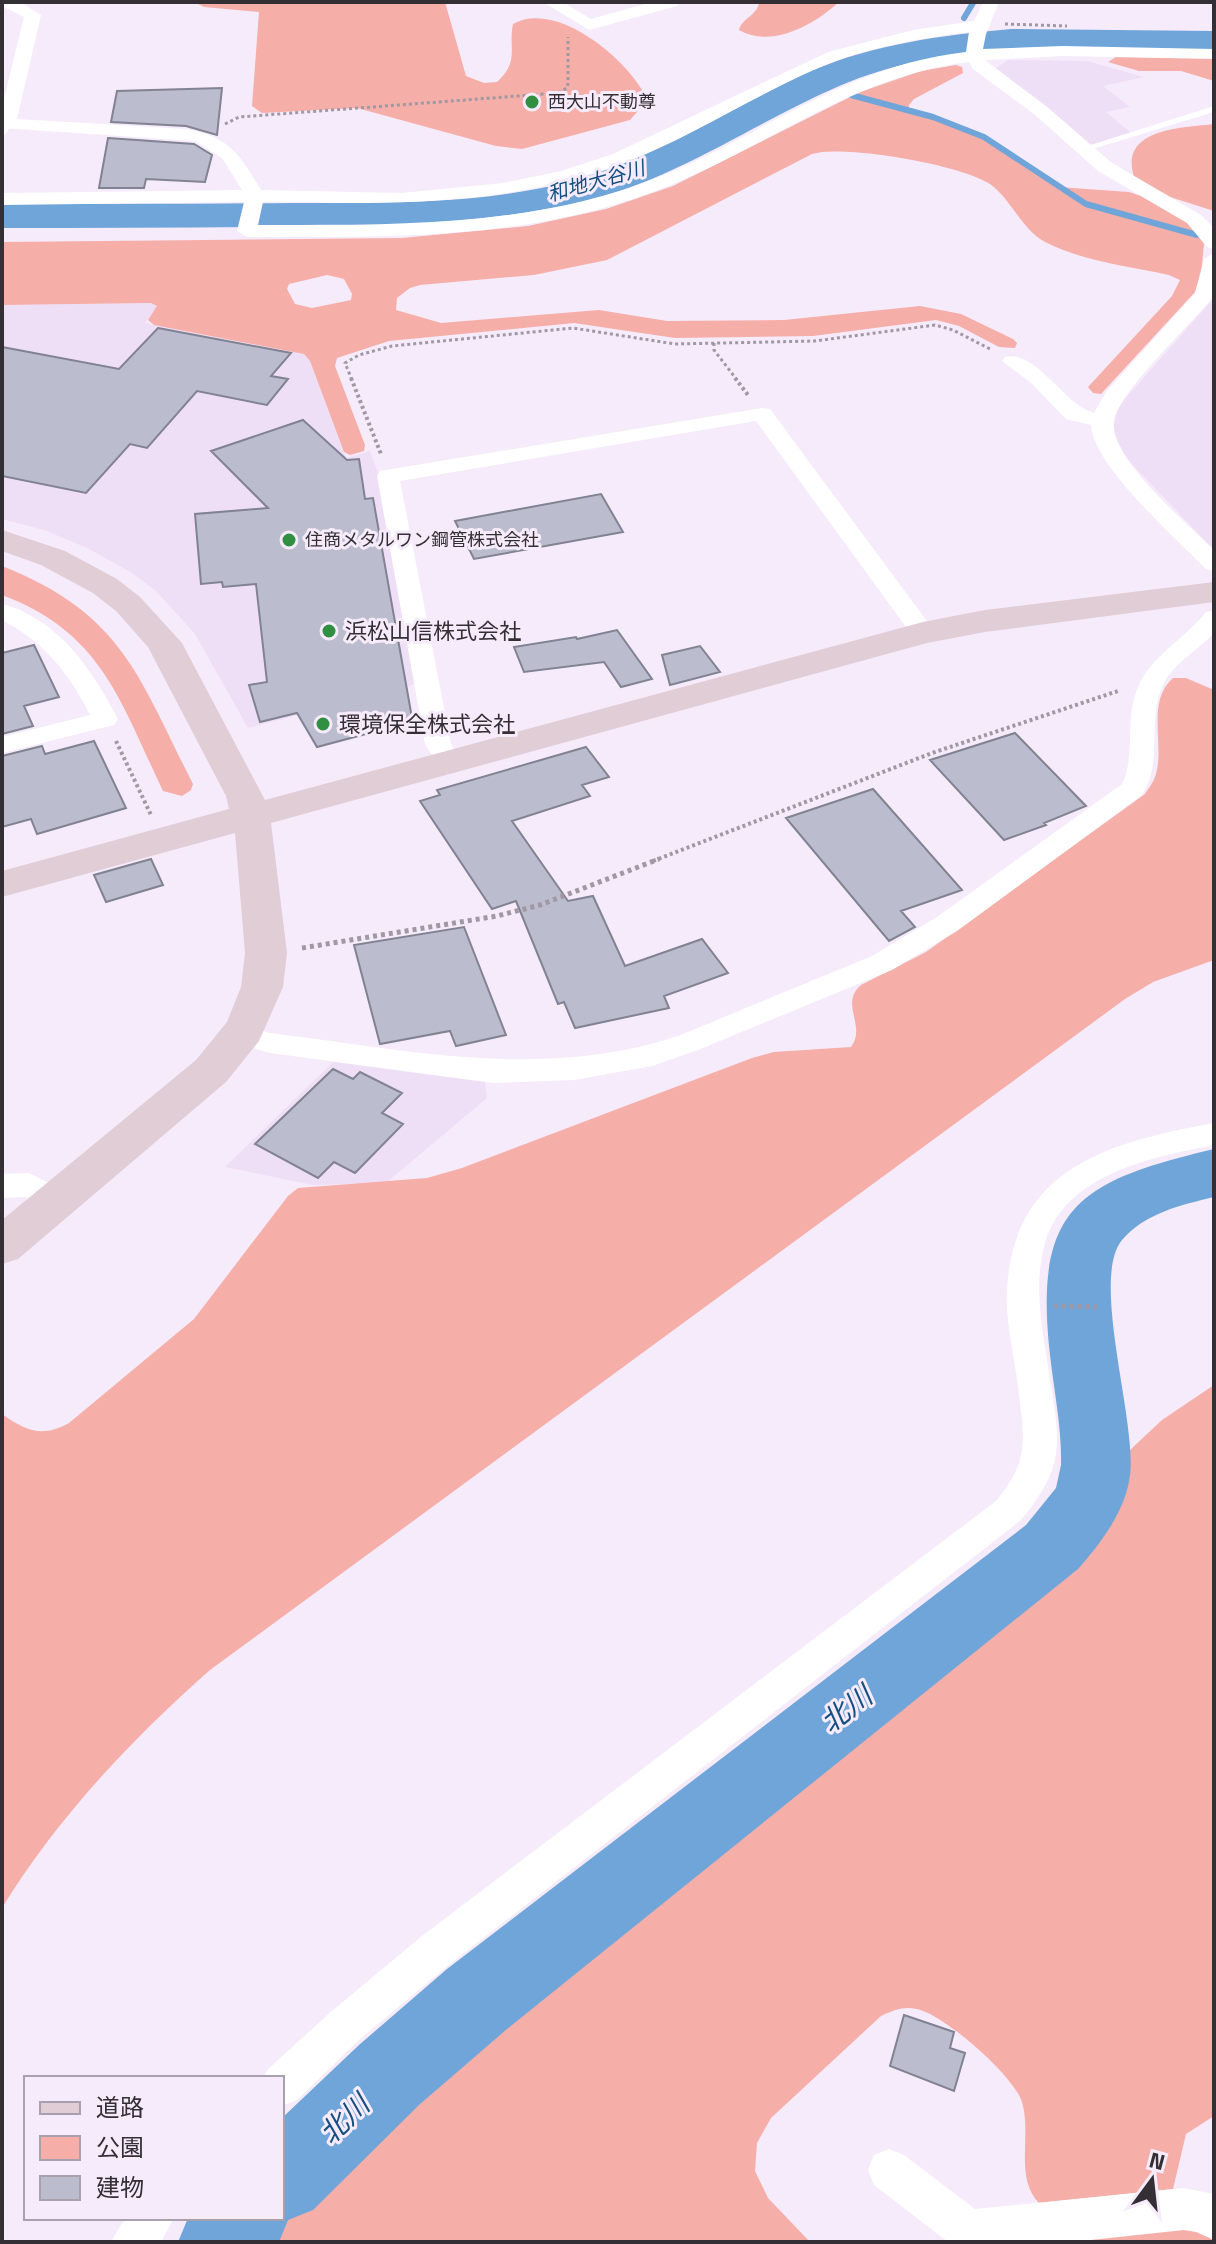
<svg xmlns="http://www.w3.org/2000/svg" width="1216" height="2244" font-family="'Titillium Web','Noto Sans JP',sans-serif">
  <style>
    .built { fill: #efdff6 }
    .green { fill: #f5aea8; fill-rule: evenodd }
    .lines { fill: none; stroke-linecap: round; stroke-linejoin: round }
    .stream { stroke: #6fa5d9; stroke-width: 6 }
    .river { fill: #6fa5d9; fill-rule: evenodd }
    .building { fill: #bbbcce; stroke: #818292; stroke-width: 2 }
    .path-far2 { stroke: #a098a3; stroke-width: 3; stroke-dasharray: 3 3; stroke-linecap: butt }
    .path-far1 { stroke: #a098a3; stroke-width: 4; stroke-dasharray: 3 3; stroke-linecap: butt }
    .path { stroke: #a098a3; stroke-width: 5; stroke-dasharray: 4 4; stroke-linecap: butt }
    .lane { fill: #fff; fill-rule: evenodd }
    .street { fill: #fff; fill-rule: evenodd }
    .secondary { fill: #e0cdd6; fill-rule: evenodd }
    .poi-dot { fill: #308f41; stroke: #f6ebfb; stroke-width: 3 }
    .labels { text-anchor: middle; stroke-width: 6; stroke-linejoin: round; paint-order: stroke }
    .far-poi-label { font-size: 18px; fill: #342f35; stroke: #f6ebfb; text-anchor: start }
    .far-water-label { font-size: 20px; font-style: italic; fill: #144f80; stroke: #f6ebfb }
    .poi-label { font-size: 22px; fill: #342f35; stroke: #f6ebfb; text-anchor: start }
    .near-water-label { font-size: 28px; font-style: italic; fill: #144f80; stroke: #f6ebfb }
  </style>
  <rect width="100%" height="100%" fill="#f6ebfb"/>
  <path class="built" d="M1008,60L1087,61L1144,77L1103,86L1130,107L1106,112L1131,133L1090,145L995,69Z
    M1214,298V550L1127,459L1115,438L1113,428L1118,409L1124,400Z
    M151,303L156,304L157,309L145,323L293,350L304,354L310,361L346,458L370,451L377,470L416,684L248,728L195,634L156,591L132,573L87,548L44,530L2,519V305Z
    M333,1062L485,1082L487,1098L386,1183L313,1185L225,1167Z"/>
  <path class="green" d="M194,2H445L466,76L484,83L497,82C520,61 508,48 513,24C556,0 624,57 644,93L637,112L630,120L522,149L496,146L357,108L262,113L252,106L259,12L204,7Z
    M759,2H839C815,24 772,49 739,30C742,18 758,15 759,2Z
    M1116,57L1214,58V81L1181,71H1139L1108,62Z
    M956,65L962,67L963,73L914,99L909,105V110L982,137L1058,187L1129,192L1144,197L1186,221L1204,243L1201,275L1195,292L1101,394L1093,393L1088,387L1172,296L1180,280L1169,275C1128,266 1082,261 1045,242C1021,229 1012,200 990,184C962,165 844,144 812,154L607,260L534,275L420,285L410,288L397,298L396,310L441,323L599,310L667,321L784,320L920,306L961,314L1013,339L1017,343L1015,348L999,347L959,326L936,320L813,336L675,338L574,323L389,341L337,358L335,366L365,445L364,451L350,455L344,452L310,361L304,354L154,325L148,320L157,306L151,303L2,305V242L402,238L528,226L606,209L673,186L860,92L921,71ZM327,275L344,279L352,294L351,300L312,308L295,304L287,289L289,284Z
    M1214,124V211L1170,197L1134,177C1119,128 1182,128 1214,124Z
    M2,566C123,614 138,676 193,784L191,790L182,796L163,791C121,703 102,632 2,595Z
    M1173,678H1186L1214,690V960L1153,982L1125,999L210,1670C131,1740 57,1818 2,1908V1414C26,1431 42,1438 69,1423L194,1319L288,1196L298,1188L427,1178L462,1168L752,1058L774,1052L851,1047C867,1026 839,1004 861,985L926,952L1145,794C1148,789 1153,783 1155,777C1166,746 1145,703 1173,678Z
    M1214,1385V2116L1186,2134L1173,2189L1039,2203C1014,2177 1032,2136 1022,2102C1013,2075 949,2020 923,2011C907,2005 896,2009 881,2016L771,2118L757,2143L755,2171L768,2198L810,2242H253L271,2218H282V2205C346,2136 416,2074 487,2013L1064,1556L1094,1524L1106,1491L1130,1450L1162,1420Z
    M1187,2225L1209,2233L1214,2242H1016Z"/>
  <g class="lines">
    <path class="stream" d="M964,18L973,3
      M949,45L952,39
      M813,84L827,88
      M851,95L933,117L984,137L1086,204L1197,235"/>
    <path class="river" d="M1011,29L1214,31V53C1090,51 954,35 837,87C752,124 674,181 581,202C474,226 368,227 258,227C173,228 87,228 2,228V204C99,204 196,204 292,203C386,203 484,205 575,180C658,156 732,107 811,71C874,44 943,35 1011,29Z
      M1214,1149V1197C1181,1205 1145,1213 1122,1240C1090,1279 1137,1421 1130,1475C1126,1510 1101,1543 1078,1569L507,2029L419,2105L313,2210L288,2220L279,2242H178L188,2218H282V2118L359,2045L447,1969L1026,1525L1056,1488L1061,1465C1062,1428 1054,1391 1050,1355C1033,1206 1080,1181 1214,1149Z"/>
  </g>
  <path class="building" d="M222,88L217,135L186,126L111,122L117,91Z
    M108,138L194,144L212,155L205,182L146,179L144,188H99Z
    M158,328L291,353L271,376L288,379L267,405L197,391L147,448L130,444L86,493L2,476V347L119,369Z
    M303,420L347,460L359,459L365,499L373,498L412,718L375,727L377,731L317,747L297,713L260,722L249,685L267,682L256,584L223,587L222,582L201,584L195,514L268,508L211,451Z
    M601,494L623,532L474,559L455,521Z
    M617,630L652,679L621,687L604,662L524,672L514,647L576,637L577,639Z
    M34,645L59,697L24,706L33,726L2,734V653Z
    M700,646L720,672L670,685L662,655Z
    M1015,733L1086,806L1044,823L1046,825L1004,840L930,760Z
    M94,741L126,808L37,834L31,819L2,827V756L42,746L45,754Z
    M586,747L609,777L582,785L590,796L512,821L568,901L593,896L625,966L702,939L728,973L664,996L669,1008L575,1028L564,1002L558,1004L516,901L492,909L420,801L440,795L437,790Z
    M873,789L962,890L901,911L915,927L889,941L786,818Z
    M151,859L163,885L106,902L94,875Z
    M464,927L506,1035L456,1046L450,1031L380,1044L354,945Z
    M333,1069L353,1079L360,1072L402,1093L382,1113L403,1124L355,1173L334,1162L318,1178L255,1144Z
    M904,2015L954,2032L950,2048L965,2053L954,2091L890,2066Z"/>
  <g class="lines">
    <path class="path-far2" d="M1005,24L1067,26
      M225,124L239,117L558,93L567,88L568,83V37
      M714,343V350L737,380
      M352,380L345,363L359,355L392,346L573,328L675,344L815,341L935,325L953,330L990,349"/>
    <path class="path-far1" d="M351,378L381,454
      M735,378L748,395
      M116,741L151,815
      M653,861L932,753L1118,691"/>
    <path class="path" d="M302,948L497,916L540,905L659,859
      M1054,1306L1097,1307"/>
    <path class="lane" d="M1214,106V112L1086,151L1078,149Z
      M7,121L12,124L5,135L2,136V124Z"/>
    <path class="street" d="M2,2H20L41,15L17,119L186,129C230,137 239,154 261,190L402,193L503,183L561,171L613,154L828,52L913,30L974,21L983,2H999L986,34L983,49L1062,46L1214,49V59L1062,56L985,60L1046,106L1112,163L1201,215L1214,228V249L1207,247L1187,223L1098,171L1034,114L973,69L969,62C855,76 775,142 673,184C538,241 390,237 247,237L237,231L244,202L2,205V193L242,190L222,158L195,141L2,128V107L24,17L2,6ZM969,32L966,52C844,66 767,133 659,177C532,228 393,225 258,225L263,202C388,204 505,207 624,163C698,135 764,88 838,60C880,45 925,38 969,32Z
      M543,2H563L591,19L652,2H679L677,6L589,30Z
      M1214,253V296C1192,324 1119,391 1114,421C1108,457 1189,525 1214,550V571L1206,569C1177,539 1093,466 1091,425L1066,419L1030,382L1002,361L1005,357C1036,349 1064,405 1094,413L1106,392L1195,293L1204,259Z
      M762,408L770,409L932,628L935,633L932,638H914L756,421L400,481L451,744L462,762L458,768L449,770L440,768L425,744L377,476L380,471Z
      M2,604C58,618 93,671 118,719L114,725L2,753V737L90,715C69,673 44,642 2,620Z
      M1214,610V633C1199,649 1176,662 1165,681C1145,716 1165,760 1142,795L957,931L892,970L698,1050L652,1066L574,1080L494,1083L270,1053L230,1041L226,1034L230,1027L240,1024L270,1033C409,1050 541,1081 678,1036L872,956L937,917L1122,784C1136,755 1125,722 1136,692C1148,657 1184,640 1206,612Z
      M1214,1123V1145C1149,1158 1059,1175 1043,1251C1034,1291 1043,1333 1049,1373C1053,1403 1063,1440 1052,1470C1045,1489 1033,1506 1020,1521L450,1964L360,2039L297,2100L282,2106V2078H264L267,2070L332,2011L422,1936L996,1501C1031,1459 1024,1437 1018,1386C1014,1354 1005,1321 1007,1289C1014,1166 1112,1142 1214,1123Z
      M29,1173L67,1192L71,1200L67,1208L56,1212L25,1197L2,1198V1174Z
      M889,2149L904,2155L975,2209L1184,2188L1214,2194V2240L1196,2232L1184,2230L1072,2242H948L874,2185L868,2170L874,2155Z
      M125,2218H174L161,2242H111Z"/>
    <path class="secondary" d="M2,530L65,551L117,579L140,597L182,643L265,800L923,622L985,610L1214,582V602L985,632L927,643L271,823L287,953L283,987L259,1041L226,1082L18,1259L2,1264V1220L196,1060L227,1022L241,987L245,953L235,833L2,897V871L229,809L226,796L148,647L116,611L93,593L41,565L2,551Z"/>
  </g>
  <g class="poi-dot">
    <circle cx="532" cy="102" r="8"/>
    <circle cx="289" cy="540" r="8"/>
    <circle cx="329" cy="631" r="8"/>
    <circle cx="323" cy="724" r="8"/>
  </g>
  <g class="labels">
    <g class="far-poi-label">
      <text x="548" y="108">西大山不動尊</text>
      <text x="305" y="546">住商メタルワン鋼管株式会社</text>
    </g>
    <g class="far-water-label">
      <text transform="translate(596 181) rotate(-16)" y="7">和地大谷川</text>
    </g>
    <g class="poi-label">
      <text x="345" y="639">浜松山信株式会社</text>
      <text x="339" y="732">環境保全株式会社</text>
    </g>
    <g class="near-water-label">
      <text transform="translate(846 1709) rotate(-38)" y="10">北川</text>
      <text transform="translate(344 2119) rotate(-44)" y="10">北川</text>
    </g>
  </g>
  <rect width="1216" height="2244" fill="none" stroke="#342f35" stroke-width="8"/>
  <rect x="24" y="2076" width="260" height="144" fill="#f6ebfb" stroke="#a8a0ac" stroke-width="2"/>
  <rect x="40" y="2102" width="40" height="12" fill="#e0cdd6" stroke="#a8a0ac" stroke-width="2"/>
  <text x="96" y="2116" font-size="24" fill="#342f35">道路</text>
  <rect x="40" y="2136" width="40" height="24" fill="#f5aea8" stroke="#a8a0ac" stroke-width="2"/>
  <text x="96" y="2156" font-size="24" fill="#342f35">公園</text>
  <rect x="40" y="2176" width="40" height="24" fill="#bbbcce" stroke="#a8a0ac" stroke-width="2"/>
  <text x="96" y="2196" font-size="24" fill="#342f35">建物</text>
  <g transform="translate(1152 2180) rotate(15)" stroke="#f6ebfb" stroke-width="6" paint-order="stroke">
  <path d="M0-6L14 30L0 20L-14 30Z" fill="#342f35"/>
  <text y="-12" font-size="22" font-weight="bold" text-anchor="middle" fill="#342f35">N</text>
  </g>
</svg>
